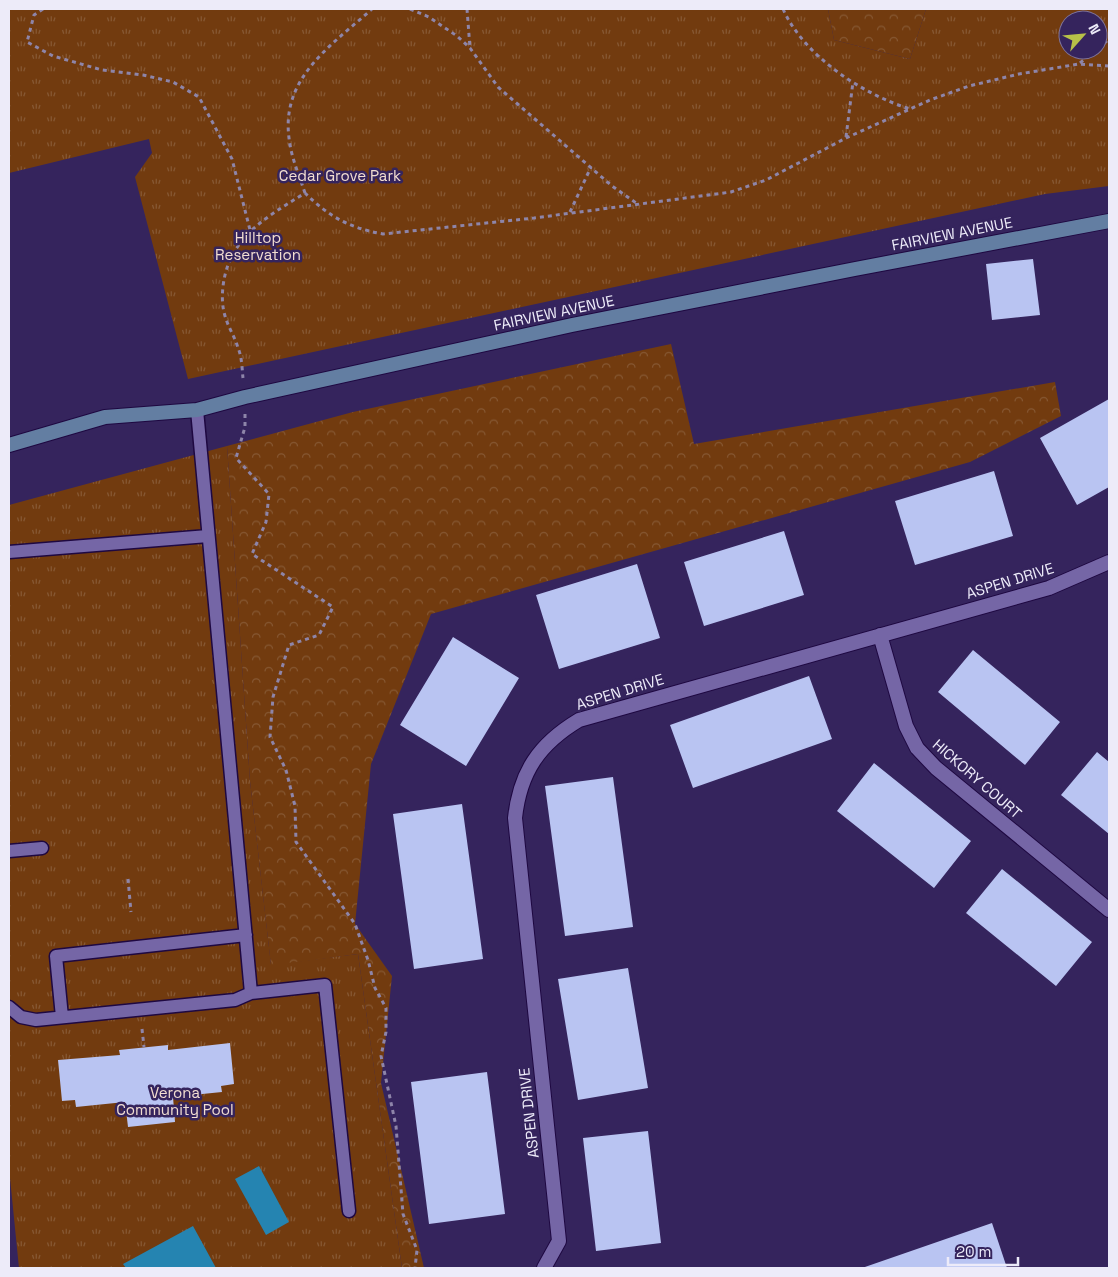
<svg xmlns="http://www.w3.org/2000/svg" width="1118" height="1277" font-family="'Space Grotesk',sans-serif">
  <style>
    .forest { fill: url(#forest-crowns) }
    .park { fill: url(#park-tufts); fill-rule: evenodd }
    .water { fill: #2584b1 }
    .building { fill: #b9c4f2 }
    .lines { fill: none; stroke-linecap: round; stroke-linejoin: round }
    .service-casing { stroke: #1e0841; stroke-width: 15 }
    .minor-casing { stroke: #1e0841; stroke-width: 16 }
    .secondary-casing { stroke: #1e0841; stroke-width: 16 }
    .path { stroke: #8e85a9; stroke-width: 3; stroke-dasharray: 4 4; stroke-linecap: butt }
    .service { stroke: #7566a6; stroke-width: 12 }
    .minor { stroke: #7566a6; stroke-width: 14 }
    .secondary { stroke: #637ea2; stroke-width: 14 }
    .labels { text-anchor: middle; stroke-width: 5; stroke-linejoin: round; paint-order: stroke }
    .park-label { font-size: 15px; fill: #f2ded1; stroke: #35245d }
    .street-label { font-size: 15px; fill: #edebf9; stroke: #35245d }
  </style>
  <defs>
    <pattern id="forest-crowns" width="20" height="18" patternUnits="userSpaceOnUse" patternTransform="scale(1.25)"><rect width="20" height="18" fill="#723b0f"/><path d="M2 6a3 3 0 1 1 6 0M12 15a3 3 0 1 1 6 0" fill="none" stroke="#865833"/></pattern>
    <pattern id="park-tufts" width="24" height="20" patternUnits="userSpaceOnUse" patternTransform="scale(1.25)"><rect width="24" height="20" fill="#723b0f"/><path d="M3 7l-1-3M5 7V3M7 7l1-3M15 17l-1-3M17 17v-4M19 17l1-3" fill="none" stroke="#865833"/></pattern>
  </defs>
  <rect width="100%" height="100%" fill="#35245d"/>
  <path class="forest" d="M828,9H926L910,59L834,40Z
    M671,344L694,444L1055,382L1061,416L970,462L431,614L371,764L355,924L392,976L381,1083L424,1268H402L358,954L271,966L250,781L227,446L353,412Z"/>
  <path class="park" d="M9,9H828L834,40L910,59L926,9H1109V186L1045,194L188,379L135,177L152,153L149,139L9,173ZM1068,20H1098V50H1068Z
    M227,446L250,781L271,965L358,954L402,1268H19L9,1168V505Z"/>
  <path class="water" d="M259,1166L289,1222L266,1235L235,1179Z
    M193,1226L216,1268H126L123,1264Z"/>
  <path class="building" d="M1033,259L1040,315L992,320L986,264Z
    M1109,399V487L1077,505L1040,438Z
    M994,471L1013,536L915,565L895,501Z
    M784,531L804,595L704,626L684,562Z
    M637,564L660,638L559,669L536,595Z
    M453,637L519,678L466,766L400,725Z
    M973,650L1060,722L1025,765L938,692Z
    M809,676L832,739L693,788L670,725Z
    M1097,752L1109,762V834L1061,795Z
    M874,763L971,841L934,888L837,811Z
    M613,777L633,927L565,936L545,786Z
    M462,804L483,959L414,969L393,814Z
    M1002,869L1092,942L1056,986L966,913Z
    M628,968L648,1088L578,1100L558,979Z
    M230,1043L234,1084L221,1086L222,1092L173,1097L175,1122L128,1127L125,1102L76,1107L75,1100L62,1101L58,1060L120,1055L119,1050L168,1045V1050Z
    M487,1072L505,1214L429,1224L411,1082Z
    M648,1131L661,1243L596,1251L583,1138Z
    M992,1223L1007,1268H862Z"/>
  <g class="lines">
    <g class="service-casing">
      <path id="service" d="M9,552L208,536
        M9,851L42,848
        M251,993L325,985L349,1211
        M9,1007L21,1017L36,1020L235,1000L251,993L197,410
        M62,1017L56,956L246,935"/>
    </g>
    <g class="minor-casing">
      <path id="minor" d="M880,635L906,726L917,748L936,768L1109,910
        M544,1268L559,1241L515,818C520,772 539,744 579,720L1049,588L1109,562"/>
    </g>
    <g class="secondary-casing">
      <path id="secondary" d="M9,445L105,417L197,410L245,397L572,325L855,269L1109,221"/>
    </g>
    <path class="path" d="M43,9L34,15L27,42L53,56L102,70L143,75L173,82L199,97L232,159L250,230
      M410,9L429,17L457,36L470,48L498,87L612,186L639,205
      M467,9L470,48
      M783,9C804,56 862,94 910,109
      M1098,49L1109,39
      M1080,63L1096,50
      M846,137L853,82
      M305,193C299,175 291,157 289,138C281,77 332,45 372,9
      M570,212L591,167
      M243,378C242,369 242,357 238,348C235,337 228,327 225,316C221,303 222,288 225,275C235,233 272,214 305,193C329,217 350,228 383,234L534,218L731,192L766,180L846,138L930,100L969,86L1019,74L1079,64L1109,66
      M245,414V427L236,458L269,494L266,522L252,554L333,607L319,635L289,645L273,697L270,737L286,770L295,806L296,842L355,924L368,960L375,988L386,1008V1032L381,1056L396,1126L403,1214L417,1250L415,1268
      M128,879L131,912
      M142,1029L144,1047"/>
    <use href="#service" class="service"/>
    <use href="#minor" class="minor"/>
    <use href="#secondary" class="secondary"/>
  </g>
  <g class="labels">
    <g class="park-label">
      <text x="340" y="181">Cedar Grove Park</text>
      <text x="258" y="243">Hilltop<tspan x="258" dy="17">Reservation</tspan></text>
      <text x="175" y="1098">Verona<tspan x="175" dy="17">Community Pool</tspan></text>
    </g>
    <g class="street-label">
      <text transform="translate(952 234) rotate(-11)" y="5">FAIRVIEW AVENUE</text>
      <text transform="translate(554 313) rotate(-12)" y="5">FAIRVIEW AVENUE</text>
      <text transform="translate(1010 581) rotate(-17)" y="5">ASPEN DRIVE</text>
      <text transform="translate(620 692) rotate(-17)" y="5">ASPEN DRIVE</text>
      <text transform="translate(977 779) rotate(41)" y="5">HICKORY COURT</text>
      <text transform="translate(529 1113) rotate(-96)" y="5">ASPEN DRIVE</text>
    </g>
  </g>
  <rect width="1118" height="1277" fill="none" stroke="#edebf9" stroke-width="20"/>
  <g transform="translate(1083 35) rotate(63)"><circle r="24" fill="#35245d" stroke="#7f749b"/>
  <path d="M0-4L9 19L0 12L-9 19Z" fill="#b7c148"/>
  <text y="-8" font-size="14" font-weight="bold" text-anchor="middle" fill="#edebf9">N</text>
  </g>
  <path d="M948 1257v8h70v-8" fill="none" stroke="#edebf9" stroke-width="2.5"/>
  <text x="956" y="1257" font-size="15" fill="#edebf9" stroke="#35245d" stroke-width="4" paint-order="stroke">20 m</text>
</svg>
